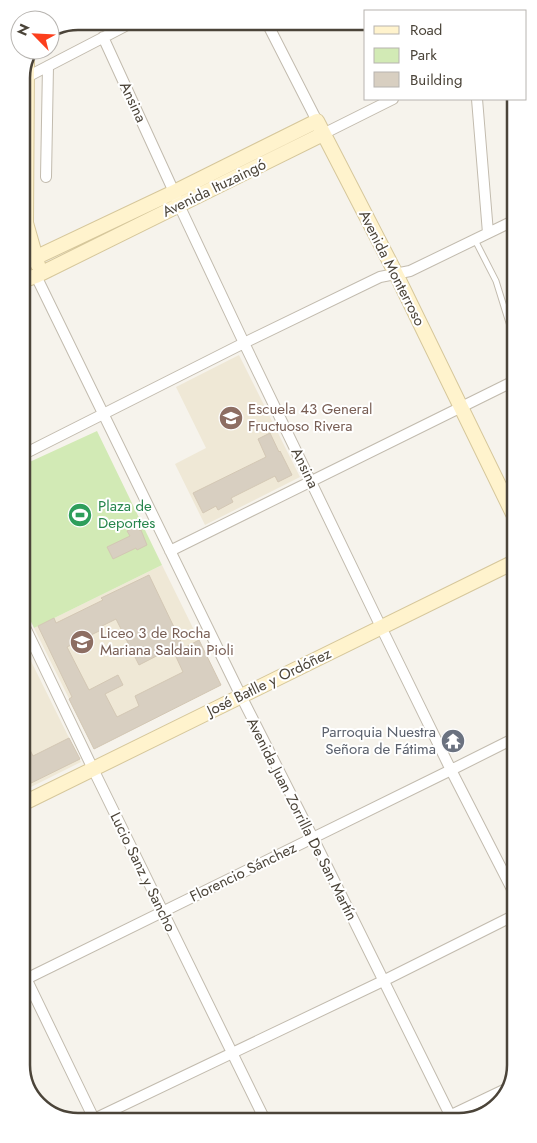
<svg xmlns="http://www.w3.org/2000/svg" width="537" height="1143" font-family="Jost,sans-serif">
  <style>
    .education { fill: #efe8d6 }
    .green { fill: #d2eab5 }
    .building { fill: #d8cfc1; stroke: #d3c7b4; fill-rule: evenodd }
    .lines { fill: none; stroke-linecap: round; stroke-linejoin: round }
    .lane-casing { stroke: #c2bbae; stroke-width: 7 }
    .street-casing { stroke: #c2bbae; stroke-width: 12 }
    .secondary-casing { stroke: #d6c79b; stroke-width: 16 }
    .path { stroke: #c4b79f; stroke-width: 2; stroke-dasharray: 2.5 2.5; stroke-linecap: butt }
    .lane { stroke: #fff; stroke-width: 5 }
    .street { stroke: #fff; stroke-width: 10 }
    .secondary { stroke: #fff3cd; stroke-width: 14 }
    .labels { text-anchor: middle; stroke-width: 4; stroke-linejoin: round; paint-order: stroke }
    .street-label { font-size: 15px; fill: #4b4439; stroke: #fff }
    .education-label { font-size: 15px; fill: #785e54; stroke: #fff; text-anchor: start }
    .leisure-label { font-size: 15px; fill: #27864d; stroke: #fff; text-anchor: start }
    .worship-label { font-size: 15px; fill: #5b616d; stroke: #fff; text-anchor: end }
    .rim { fill: none; stroke: #4b4439; stroke-width: 2.5 }
  </style>
  <rect width="100%" height="100%" fill="#f6f3ec"/>
  <path class="education" d="M239,355L300,477L205,525L175,464L206,448L176,387Z
    M162,565L221,685L94,749L34,628Z
    M23,645L81,762L23,791Z"/>
  <path class="green" d="M97,431L162,565L34,628L23,605V465Z
    M506,1095L504,1099L478,1119L457,1118Z"/>
  <path class="building" d="M270,433L279,452L280,451L292,475L278,482L275,476L231,498L233,502L218,510L216,506L203,513L193,493L266,457L258,439Z
    M138,526L140,531L141,530L147,545L137,550L136,548L113,559L107,547L130,536L127,531Z
    M149,575L184,648L199,640L221,685L94,749L69,699L72,697L38,626L54,618L56,623L103,600L101,598ZM116,619L139,665L172,648L183,672L135,696L139,706L117,717L105,694L123,685L118,675L89,690L67,647L103,629L102,626Z
    M23,736L33,756L69,738L80,759L23,787Z"/>
  <g class="lines">
    <g class="lane-casing">
      <path id="lane" d="M475,240L496,281L510,326"/>
    </g>
    <g class="street-casing">
      <path id="street" d="M266,21L317,121
        M103,37L174,192L179,205L244,343L381,627L451,770L515,895
        M27,77L135,21
        M477,99L488,233
        M323,134L393,99
        M46,177L48,66
        M36,276L241,696L313,838L452,1119
        M22,455L244,343L380,277L410,271L513,221
        M170,551L514,381
        M23,623L93,769L265,1120
        M24,974L95,1121
        M24,980L451,770L515,738
        M443,1119L508,1088
        M90,1121L383,981L515,915"/>
    </g>
    <g class="secondary-casing">
      <path id="secondary" d="M26,223L38,265
        M22,238L26,223L27,62
        M22,264L174,192L317,121L396,274L514,516
        M22,281L36,276L323,134
        M24,803L514,562"/>
    </g>
    <path class="path" d="M476,1119L482,1116"/>
    <use href="#lane" class="lane"/>
    <use href="#street" class="street"/>
    <use href="#secondary" class="secondary"/>
  </g>
  <defs>
    <g id="school-disc" transform="scale(1.25)"><circle r="9.5" fill="#8d6e63" stroke="#fff"/><path d="M0-5L7-2L0 1L-7-2ZM-4 1L0 2.5L4 1V4Q0 6-4 4Z" fill="#fff"/></g>
    <g id="stadium-disc" transform="scale(1.25)"><circle r="9.5" fill="#2e9e5b" stroke="#fff"/><path d="M0-5a6.5 5 0 1 0 0 10a6.5 5 0 1 0 0-10ZM-3.5-1.8h7v3.6h-7Z" fill="#fff"/></g>
    <g id="temple-disc" transform="scale(1.25)"><circle r="9.5" fill="#6b7280" stroke="#fff"/><path d="M0-6L5-2H3V0L6.5 2.5H4V6H1.5V3h-3V6H-4V2.5H-6.5L-3 0V-2H-5Z" fill="#fff"/></g>
  </defs>
  <g fill-rule="evenodd">
    <use href="#school-disc" x="231" y="418"/>
    <use href="#stadium-disc" x="80" y="515"/>
    <use href="#school-disc" x="82" y="642"/>
    <use href="#temple-disc" x="453" y="741"/>
  </g>
  <g class="labels">
    <g class="street-label">
      <text transform="translate(133 102) rotate(65)" y="5">Ansina</text>
      <text transform="translate(214 188) rotate(-26)" y="5">Avenida Ituzaingó</text>
      <text transform="translate(392 268) rotate(63)" y="5">Avenida Monterroso</text>
      <text transform="translate(305 468) rotate(64)" y="5">Ansina</text>
      <text transform="translate(269 682) rotate(-26)" y="5">José Batlle y Ordóñez</text>
      <text transform="translate(302 819) rotate(63)" y="5">Avenida Juan Zorrilla De San Martín</text>
      <text transform="translate(143 872) rotate(64)" y="5">Lucio Sanz y Sancho</text>
      <text transform="translate(243 872) rotate(-26)" y="5">Florencio Sánchez</text>
    </g>
    <g class="education-label">
      <text x="248" y="414">Escuela 43 General<tspan x="248" dy="17">Fructuoso Rivera</tspan></text>
      <text x="100" y="638">Liceo 3 de Rocha<tspan x="100" dy="17">Mariana Saldain Pioli</tspan></text>
    </g>
    <g class="leisure-label">
      <text x="98" y="511">Plaza de<tspan x="98" dy="17">Deportes</tspan></text>
    </g>
    <g class="worship-label">
      <text x="436" y="737">Parroquia Nuestra<tspan x="436" dy="17">Señora de Fátima</tspan></text>
    </g>
  </g>
  <path d="M0 0H537V1143H0ZM78 30H459A48 48 0 0 1 507 78V1065A48 48 0 0 1 459 1113H78A48 48 0 0 1 30 1065V78A48 48 0 0 1 78 30Z" fill="#fff" fill-rule="evenodd"/>
  <path class="rim" d="M78 30H459A48 48 0 0 1 507 78V1065A48 48 0 0 1 459 1113H78A48 48 0 0 1 30 1065V78A48 48 0 0 1 78 30Z"/>
  <rect x="364" y="10" width="162" height="90" fill="#ffffff" stroke="#b7b4b0"/>
  <rect x="374" y="26" width="25" height="8" fill="#fff3cd" stroke="#b7b4b0"/>
  <text x="410" y="35" font-size="15" fill="#4b4439">Road</text>
  <rect x="374" y="48" width="25" height="15" fill="#d2eab5" stroke="#b7b4b0"/>
  <text x="410" y="60" font-size="15" fill="#4b4439">Park</text>
  <rect x="374" y="72" width="25" height="15" fill="#d8cfc1" stroke="#b7b4b0"/>
  <text x="410" y="85" font-size="15" fill="#4b4439">Building</text>
  <g transform="translate(35 35) rotate(294)"><circle r="24" fill="#ffffff" stroke="#b7b4b0"/>
  <path d="M0-4L9 19L0 12L-9 19Z" fill="#fc3f1d"/>
  <text y="-8" font-size="14" font-weight="bold" text-anchor="middle" fill="#4b4439">N</text>
  </g>
</svg>
